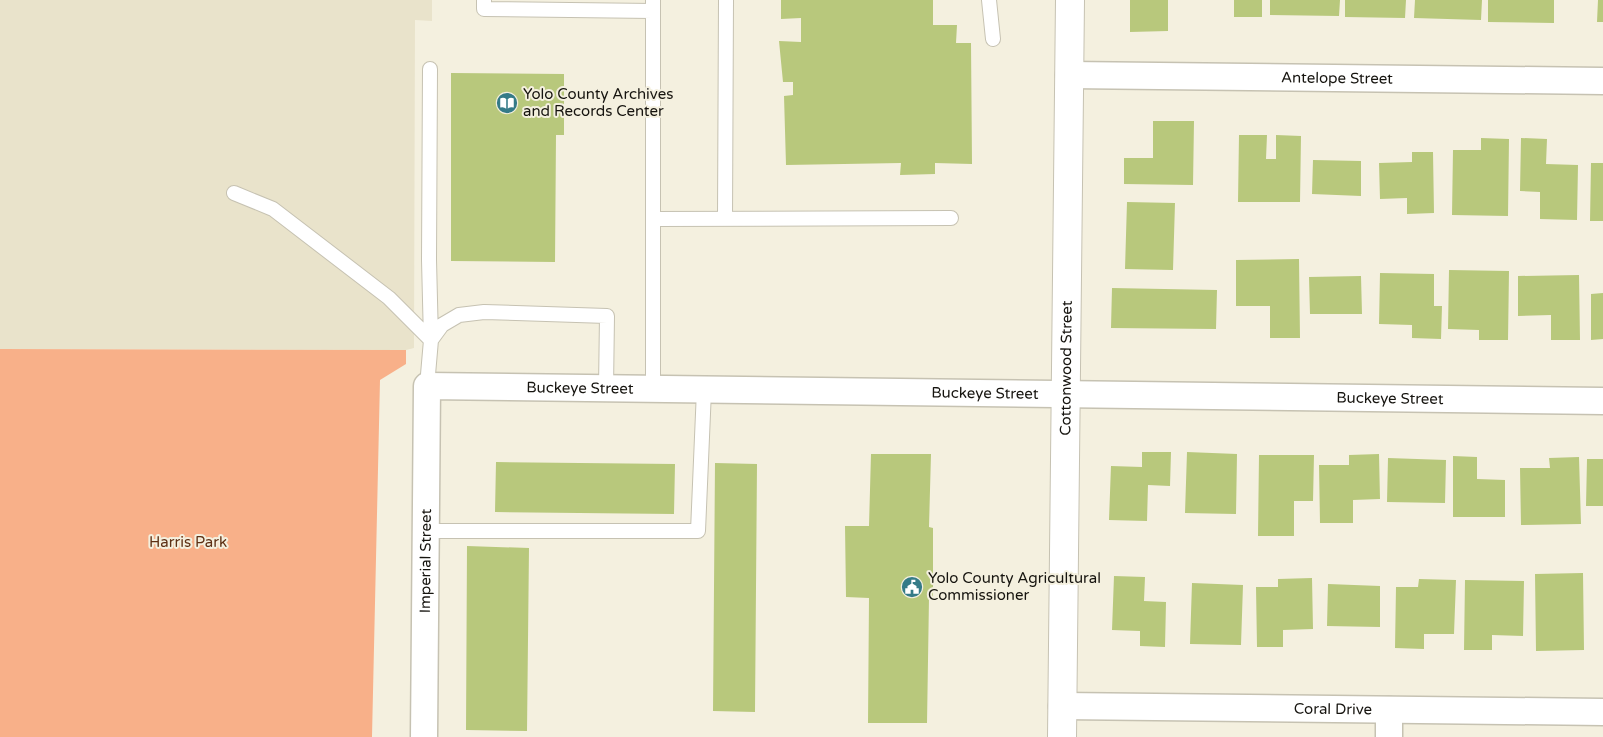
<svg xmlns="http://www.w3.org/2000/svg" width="1603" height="737" font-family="'Varela Round',sans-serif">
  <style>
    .built { fill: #e9e3cb }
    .green { fill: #f8b089 }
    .building { fill: #b8c87c }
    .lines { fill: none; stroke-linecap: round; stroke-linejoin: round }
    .service-casing { stroke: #c6c2b2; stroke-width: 16 }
    .minor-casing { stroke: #c6c2b2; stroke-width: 29 }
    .tertiary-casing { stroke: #c6c2b2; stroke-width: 30 }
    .service { stroke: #fff; stroke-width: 14 }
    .minor { stroke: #fff; stroke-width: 26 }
    .tertiary { stroke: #fff; stroke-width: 28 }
    .labels { text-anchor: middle; stroke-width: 4; stroke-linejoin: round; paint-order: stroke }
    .street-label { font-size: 15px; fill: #16140f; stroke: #f4f0df }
    .poi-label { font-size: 15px; fill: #16140f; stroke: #f4f0df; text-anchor: start }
    .park-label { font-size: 15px; fill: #5e3014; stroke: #f4f0df }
  </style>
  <rect width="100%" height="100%" fill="#f4f0df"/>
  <path class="built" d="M0,0H432V21L415,20L414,348L406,350L0,349Z"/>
  <path class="green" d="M0,349L406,350V364L380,380L372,737H0Z"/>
  <path class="building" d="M781,0H933V25H957L956,43H971L972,164L935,163V174L900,175L901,163L786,165L784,96L793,95V82H783L779,41L801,42V18L781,19Z
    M1130,0H1168V31L1130,32Z
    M1234,0H1262V17H1234Z
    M1270,0H1340L1339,16L1270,15Z
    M1345,0H1406L1405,18L1345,17Z
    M1415,0H1482L1481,20L1414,18Z
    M1488,0H1554V23L1488,22Z
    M1598,0H1603V22H1597Z
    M451,73L564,74V135H556L555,262L451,261Z
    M1153,121H1194L1193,185L1124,184V158H1153Z
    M1239,135H1267L1266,159H1276V135L1301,136L1300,202H1238Z
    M1481,138L1509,139L1508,216L1452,215L1453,150H1481Z
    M1521,138L1547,139L1546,164L1578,165L1577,220L1540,219V192L1520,191Z
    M1412,152H1433L1434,213L1407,214V198L1380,199L1379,163L1412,162Z
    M1313,160L1361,161V196L1312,194Z
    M1591,163H1603V221H1590Z
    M1127,202L1175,203L1173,270L1125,269Z
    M1299,259L1300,338H1270V306H1236V260Z
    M1449,270L1509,271L1508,340H1479V330L1448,329Z
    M1380,273L1434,274V306H1442L1441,339L1412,338V325L1379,324Z
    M1579,275L1580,340H1551V315L1518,316V276Z
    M1361,276L1362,314H1310L1309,277Z
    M1112,288L1217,290L1216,329L1111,328Z
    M1603,293V339L1591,340V294Z
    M1142,452H1171L1170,486L1148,485L1147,521L1109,520L1111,466L1142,467Z
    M1187,452L1237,454L1236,514L1185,513Z
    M871,454H931L929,527L933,528V599L929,598L927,723H868L869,598L846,597L845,526H869Z
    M1379,454L1380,499L1353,500V523H1320L1319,465H1349V455Z
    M1259,455H1314L1313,501H1294V536H1258Z
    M1453,456L1477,457V479L1505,480V517H1453Z
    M1579,457L1581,524L1521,525L1520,468H1550L1549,458Z
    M1388,458L1446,460L1445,503L1387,502Z
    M1587,459H1603V506H1586Z
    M496,462L675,464L674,514L495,512Z
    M715,463L757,464L755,712L713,711Z
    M467,546L529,548L527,731L466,730Z
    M1583,573L1584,650L1536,651L1535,574Z
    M1114,576L1145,577L1144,601L1166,602L1165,647L1140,646V631L1112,630Z
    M1312,578L1313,629L1283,630V647H1257L1256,587H1278V579Z
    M1419,579L1456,580L1454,634H1424V649L1395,648L1396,587H1418Z
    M1465,580L1524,581L1523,636L1492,635V650H1464Z
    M1192,583L1243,585L1241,645L1190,644Z
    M1328,584L1380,586V627L1327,626Z"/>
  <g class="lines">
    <g class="service-casing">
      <path id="service" d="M484,0V9L653,11
        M653,0V219L951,218
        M989,0L993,39
        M430,69L429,260L431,340
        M234,193L273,209L389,298L431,340
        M725,218L726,0
        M653,219V389
        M427,386L431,340L442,325L459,315L484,312L607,316L606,388
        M426,531H698L704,390"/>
    </g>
    <g class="minor-casing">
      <g id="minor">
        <path id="s1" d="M1069,75L1603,81"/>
        <path id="s2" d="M1062,706L1603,712"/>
        <path id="s3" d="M424,737L427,386L1603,401"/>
        <path d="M1389,737V710"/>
      </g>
    </g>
    <g class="tertiary-casing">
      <g id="tertiary">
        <path id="s4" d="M1062,737L1070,0"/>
      </g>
    </g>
    <use href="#service" class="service"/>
    <use href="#minor" class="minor"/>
    <use href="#tertiary" class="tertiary"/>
  </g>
  <defs>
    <g id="library-disc" transform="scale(1.125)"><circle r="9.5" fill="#357b88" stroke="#f4f0df"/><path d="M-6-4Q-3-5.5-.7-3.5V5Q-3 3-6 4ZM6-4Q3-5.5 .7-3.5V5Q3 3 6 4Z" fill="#fff"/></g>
    <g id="civic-disc" transform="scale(1.125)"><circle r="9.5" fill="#357b88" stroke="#f4f0df"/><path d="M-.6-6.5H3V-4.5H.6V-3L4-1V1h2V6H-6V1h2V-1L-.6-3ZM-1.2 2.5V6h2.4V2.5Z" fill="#fff"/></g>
  </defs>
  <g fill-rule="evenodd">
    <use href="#library-disc" x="507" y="103"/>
    <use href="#civic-disc" x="912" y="587"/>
  </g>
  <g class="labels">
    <g class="street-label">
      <text dy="5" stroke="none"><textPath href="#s1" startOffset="268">Antelope Street</textPath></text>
      <text dy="5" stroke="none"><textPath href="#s4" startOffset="369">Cottonwood Street</textPath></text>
      <text dy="5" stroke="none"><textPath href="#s3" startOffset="504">Buckeye Street</textPath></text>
      <text dy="5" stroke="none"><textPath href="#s3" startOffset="909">Buckeye Street</textPath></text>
      <text dy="5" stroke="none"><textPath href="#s3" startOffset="1314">Buckeye Street</textPath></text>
      <text dy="5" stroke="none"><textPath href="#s3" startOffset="176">Imperial Street</textPath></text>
      <text dy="5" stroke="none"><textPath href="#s2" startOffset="271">Coral Drive</textPath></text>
    </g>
    <g class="poi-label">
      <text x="523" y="99">Yolo County Archives<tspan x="523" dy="17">and Records Center</tspan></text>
      <text x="928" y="583">Yolo County Agricultural<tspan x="928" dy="17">Commissioner</tspan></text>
    </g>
    <g class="park-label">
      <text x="188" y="547">Harris Park</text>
    </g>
  </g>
</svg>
